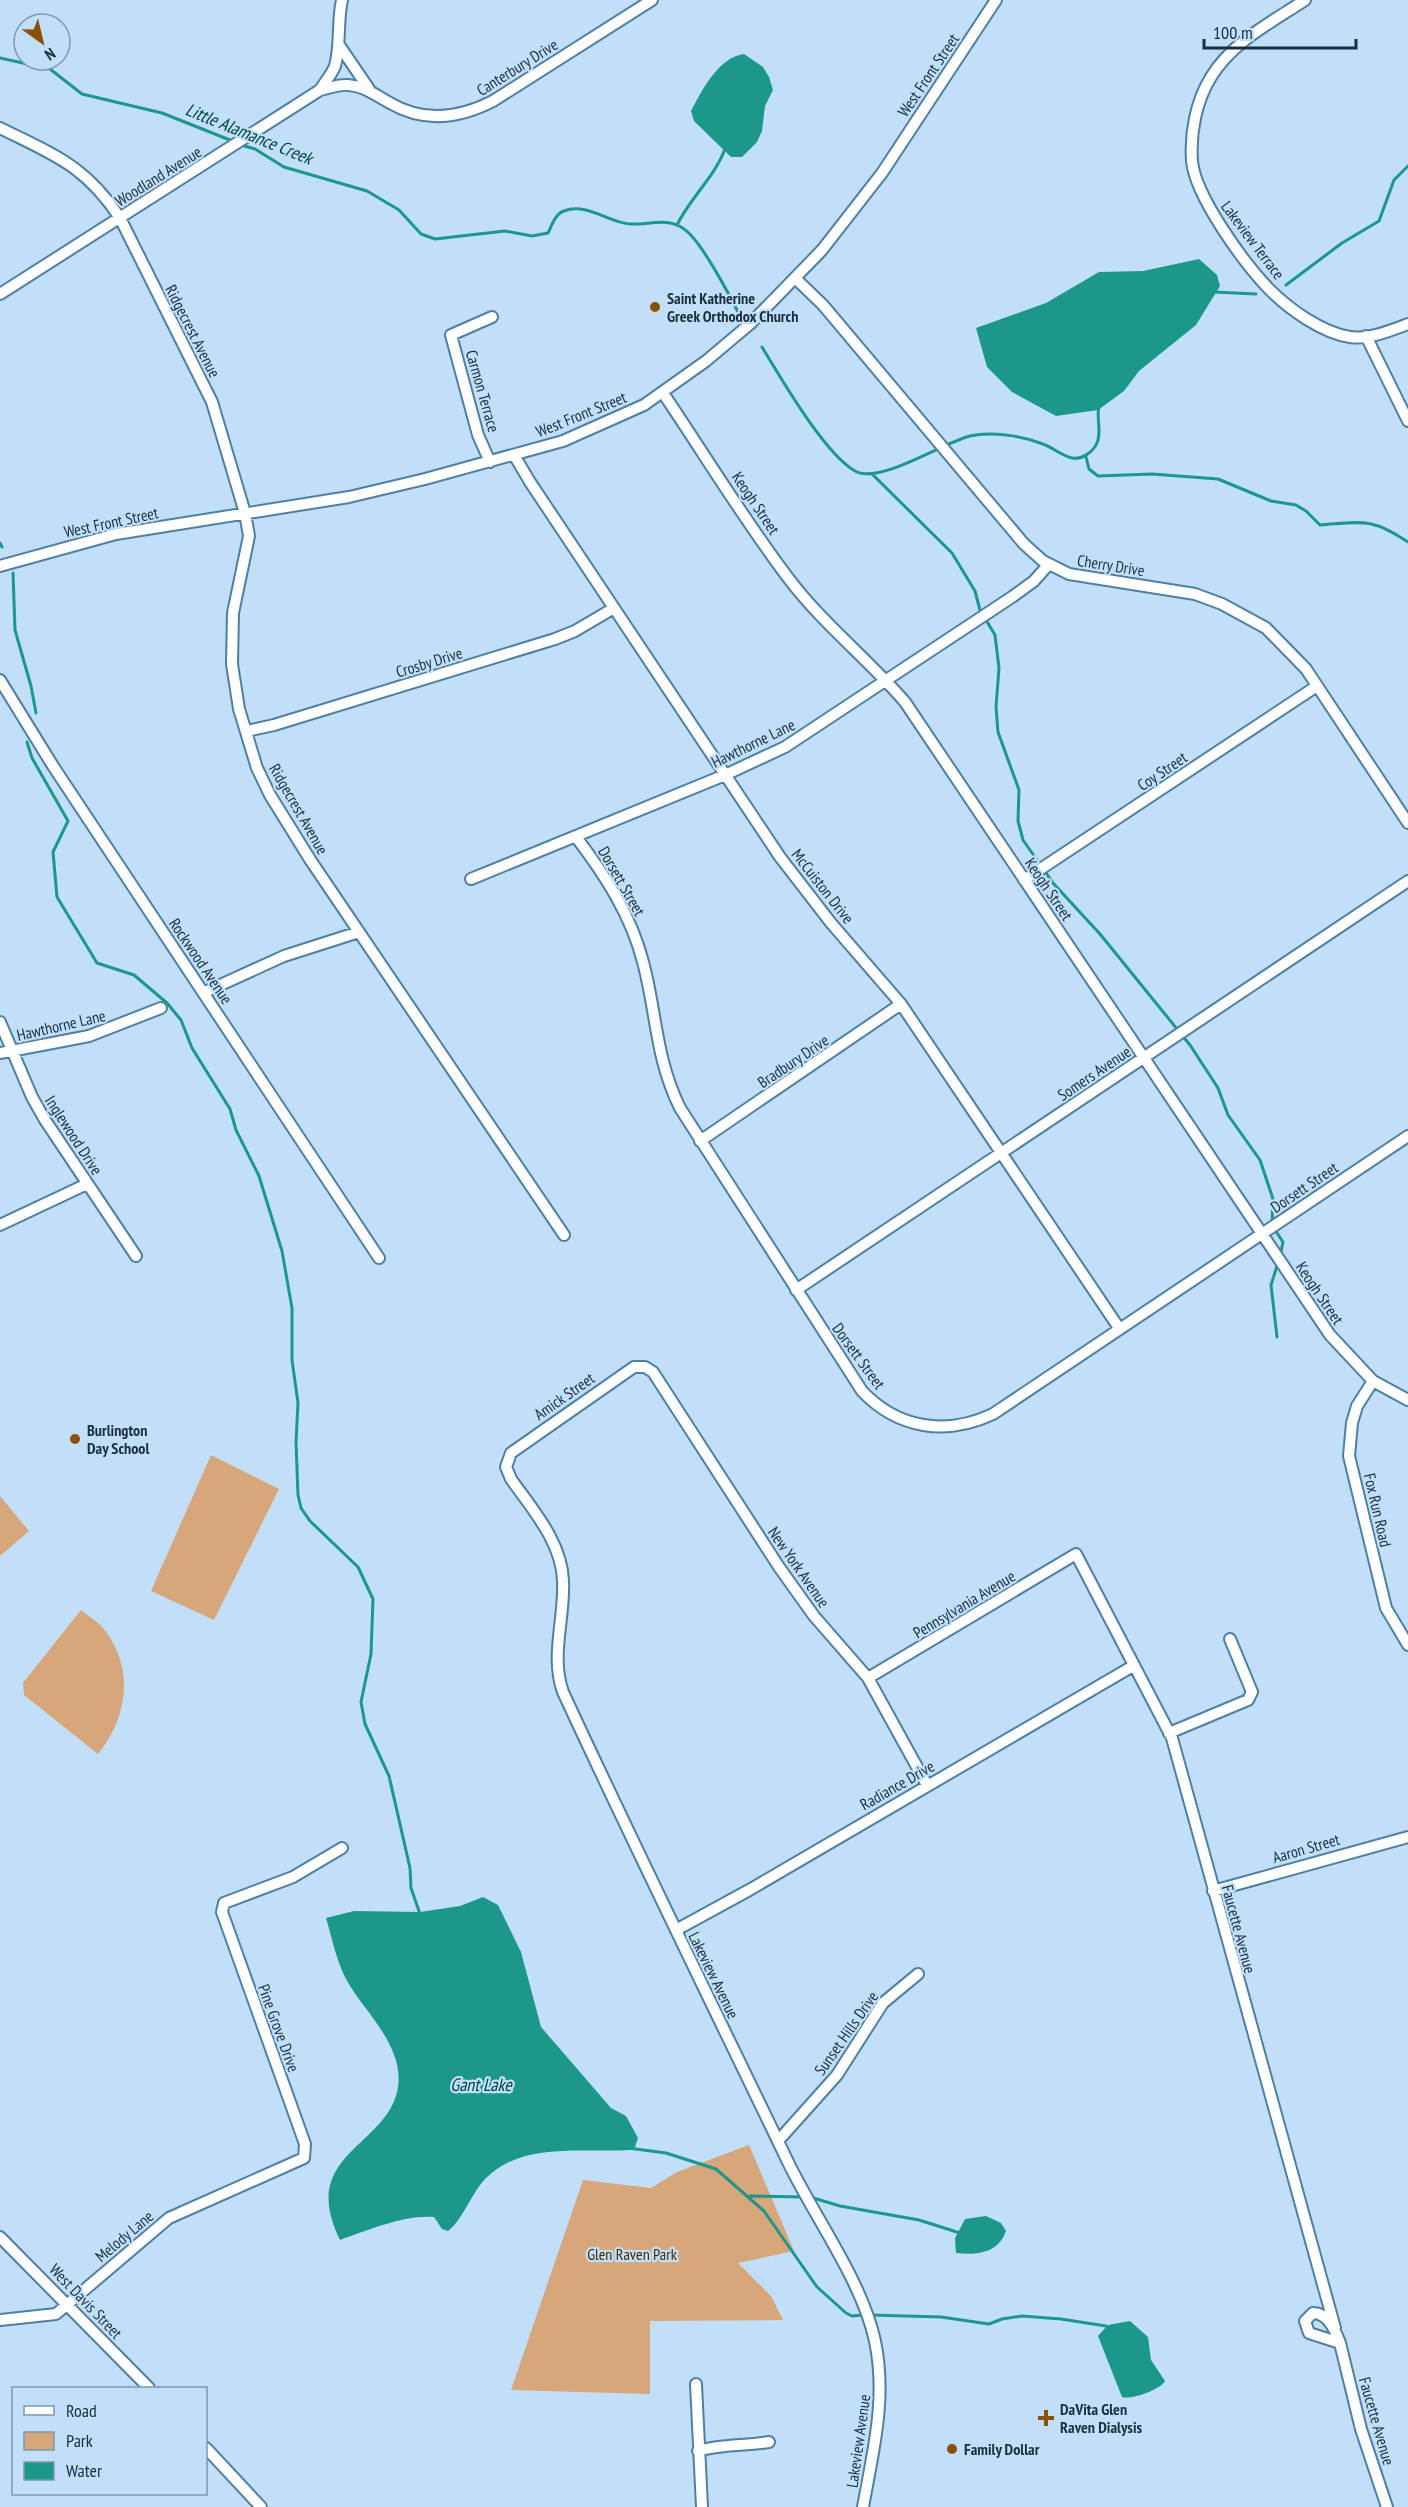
<svg xmlns="http://www.w3.org/2000/svg" width="1408" height="2507" font-family="'PT Sans Narrow',sans-serif">
  <style>
    .green { fill: #d7a67a }
    .water { fill: #1c988b }
    .lines { fill: none; stroke-linecap: round; stroke-linejoin: round }
    .stream { stroke: #1c988b; stroke-width: 3 }
    .minor-casing { stroke: #4f7fa5; stroke-width: 14 }
    .minor { stroke: #fff; stroke-width: 10 }
    .poi-dot { fill: #895006; stroke: #c1dff8; stroke-width: 2 }
    .labels { text-anchor: middle; stroke-width: 4.5; stroke-linejoin: round; paint-order: stroke }
    .street-label { font-size: 16px; fill: #1a2e3e; stroke: #c1dff8 }
    .poi-label { font-size: 16px; font-weight: bold; fill: #1a2e3e; stroke: #c1dff8; text-anchor: start }
    .park-label { font-size: 16px; fill: #472908; stroke: #c1dff8 }
    .water-label { font-size: 18px; font-style: italic; fill: #00453e; stroke: #c1dff8 }
  </style>
  <rect width="100%" height="100%" fill="#c1dff8"/>
  <path class="green" d="M211,1455L279,1489L214,1620L151,1591Z
    M0,1496L29,1531L0,1556Z
    M81,1610C88,1616 97,1621 103,1628C135,1667 128,1717 98,1754L24,1695L23,1683Z
    M749,2145L794,2251L738,2263L771,2296L783,2320L650,2321V2394L511,2390L583,2180L651,2188L677,2172Z"/>
  <path class="water" d="M744,54L763,67L769,77L773,90L765,106L762,131L757,142L742,157H731L694,121L691,111C702,90 719,57 744,54Z
    M1199,259L1217,275L1220,286L1196,325L1139,371L1124,391L1098,410L1056,416L1012,392L987,367L976,328L1046,303L1099,272L1143,271Z
    M483,1897L498,1905L521,1952L541,2027L611,2108L626,2116L638,2138L635,2147L630,2150C584,2153 521,2141 485,2179C471,2194 462,2221 448,2231L442,2229L434,2217C403,2215 369,2230 340,2240C297,2153 389,2147 398,2087C404,2045 364,2012 346,1979C336,1960 332,1938 326,1918L354,1911L420,1912L460,1906Z
    M986,2216L1001,2223L1006,2231C998,2254 976,2255 956,2253L955,2238L965,2219Z
    M1130,2321L1148,2337L1151,2360L1165,2381C1160,2390 1131,2400 1122,2397L1098,2336L1108,2325Z"/>
  <g class="lines">
    <path class="stream" d="M0,58L50,69L82,94L162,113L235,142
      M241,145L255,149L284,167L367,191L399,210L421,234L435,239L505,231L532,236L548,233C552,225 555,214 564,211C587,202 609,223 630,224C649,225 668,217 684,229C701,240 731,298 741,318
      M677,225C690,198 714,178 725,149
      M1286,285L1342,243L1379,221L1394,180L1408,166
      M1214,292L1256,294
      M762,347C781,378 824,453 855,471C879,485 942,443 970,436C991,431 1023,436 1043,444C1052,447 1062,456 1072,458C1082,460 1093,452 1097,443C1102,432 1096,418 1099,406
      M1086,457L1089,469L1098,476L1152,474L1218,479L1271,501L1296,505L1306,511L1320,525C1361,522 1371,517 1408,542
      M872,474L952,553L975,591L980,610L995,635L999,668L996,707L998,732L1019,790L1018,821L1023,840L1053,883L1100,934L1190,1045L1218,1088L1228,1115L1260,1160L1273,1199L1272,1224
      M0,543L2,547
      M13,573L15,630L31,686L36,713
      M27,742L32,758L68,821L53,852L57,897L97,963L134,975L167,1003L181,1020L192,1048L230,1109L236,1130L259,1176L282,1251L292,1308V1360L298,1403L296,1442L298,1495L301,1508L310,1521L358,1567L373,1599L371,1654L361,1702L365,1724L389,1776L410,1868L411,1888L420,1914
      M1275,1230L1283,1242L1280,1256
      M1277,1337L1271,1285L1278,1263
      M628,2148L666,2153L716,2169L764,2211L817,2287L846,2313L852,2316L864,2315
      M750,2196L803,2197
      M810,2197L840,2206L919,2220L960,2233
      M870,2315L941,2317L989,2324L1002,2319L1022,2316L1061,2319L1106,2326L1108,2329"/>
    <g class="minor-casing">
      <path id="minor" d="M1305,0C1272,22 1232,42 1211,77C1196,101 1190,133 1192,161C1195,196 1244,263 1269,289C1289,309 1322,333 1350,337C1368,340 1392,330 1408,324
        M339,45L369,89
        M320,90C329,88 339,84 348,85C365,86 375,95 390,103C424,123 460,118 493,101L652,0
        M0,128C54,155 85,165 120,218L212,402L245,513L249,536L233,613L232,664L239,709L257,768L270,795L311,861L564,1235
        M796,279L823,305L1024,544L1043,561L1069,574L1195,594L1222,604L1266,628L1306,669L1408,823
        M0,294L320,90C325,82 332,74 335,66C341,44 337,22 342,0
        M1366,336L1408,421
        M663,393C705,455 744,520 789,579C823,624 868,659 905,702L1330,1335L1373,1381L1408,1400
        M514,455L530,482L780,857L831,923L901,1004L1119,1328
        M490,462L478,435L451,335L492,317
        M0,566L116,534L349,497L425,479L563,441L644,405L706,361L750,324L822,250L882,173L996,0
        M0,680L53,766L379,1258
        M247,731L274,725L555,639L575,631L614,608
        M576,837C605,875 631,915 643,962C657,1014 655,1057 680,1108L862,1391C898,1429 946,1436 993,1414L1408,1136
        M471,879L725,775L785,747L1012,597L1034,581L1049,564
        M1024,880L1317,686
        M205,992L284,956L359,932
        M0,1022L32,1097L45,1120L136,1256
        M0,1053L89,1036L161,1008
        M700,1141L901,1004
        M0,1225L87,1184
        M796,1290L1408,881
        M1373,1381L1357,1406L1352,1423L1349,1456L1386,1608L1408,1645
        M868,1678L1076,1554L1172,1738L1335,2328
        M1169,1733L1248,1700L1252,1692L1230,1639
        M1213,1891L1408,1837
        M676,1930L751,1889L1133,1666
        M778,2141L837,2075L883,2003L918,1974
        M0,2237L149,2388
        M1313,2313C1328,2313 1335,2330 1340,2343L1309,2333L1305,2321Z
        M0,2320L56,2314L169,2218L304,2158L305,2144L222,1912L224,1903L293,1877L342,1848
        M1340,2343L1361,2429L1387,2507
        M696,2384L702,2507
        M206,2448L261,2507
        M698,2451C720,2444 746,2446 769,2442
        M863,2507C873,2451 887,2399 875,2341C862,2281 815,2218 788,2162C713,2006 636,1850 563,1692C550,1656 565,1618 563,1581C562,1542 532,1509 511,1479L506,1467L511,1453L634,1367H645L653,1372L779,1567L814,1616L868,1678L927,1785"/>
    </g>
    <use href="#minor" class="minor"/>
  </g>
  <g class="poi-dot">
    <circle cx="655" cy="307" r="6"/>
    <circle cx="75" cy="1439" r="6"/>
    <path d="M1043 2409h6v6h6v6h-6v6h-6v-6h-6v-6h6z"/>
    <circle cx="952" cy="2449" r="6"/>
  </g>
  <g class="labels">
    <g class="street-label">
      <text transform="translate(517 67) rotate(-32)" y="6">Canterbury Drive</text>
      <text transform="translate(928 75) rotate(-56)" y="6">West Front Street</text>
      <text transform="translate(158 176) rotate(-32)" y="6">Woodland Avenue</text>
      <text transform="translate(1253 240) rotate(53)" y="6">Lakeview Terrace</text>
      <text transform="translate(193 331) rotate(63)" y="6">Ridgecrest Avenue</text>
      <text transform="translate(483 391) rotate(74)" y="6">Carmon Terrace</text>
      <text transform="translate(581 414) rotate(-22)" y="6">West Front Street</text>
      <text transform="translate(756 503) rotate(56)" y="6">Keogh Street</text>
      <text transform="translate(111 522) rotate(-12)" y="6">West Front Street</text>
      <text transform="translate(1111 565) rotate(9)" y="6">Cherry Drive</text>
      <text transform="translate(429 662) rotate(-17)" y="6">Crosby Drive</text>
      <text transform="translate(753 743) rotate(-26)" y="6">Hawthorne Lane</text>
      <text transform="translate(1162 771) rotate(-34)" y="6">Coy Street</text>
      <text transform="translate(299 809) rotate(60)" y="6">Ridgecrest Avenue</text>
      <text transform="translate(622 881) rotate(60)" y="6">Dorsett Street</text>
      <text transform="translate(823 886) rotate(52)" y="6">McCuiston Drive</text>
      <text transform="translate(1049 889) rotate(56)" y="6">Keogh Street</text>
      <text transform="translate(201 961) rotate(56)" y="6">Rockwood Avenue</text>
      <text transform="translate(61 1025) rotate(-13)" y="6">Hawthorne Lane</text>
      <text transform="translate(793 1061) rotate(-34)" y="6">Bradbury Drive</text>
      <text transform="translate(1094 1073) rotate(-34)" y="6">Somers Avenue</text>
      <text transform="translate(74 1135) rotate(57)" y="6">Inglewood Drive</text>
      <text transform="translate(1304 1187) rotate(-34)" y="6">Dorsett Street</text>
      <text transform="translate(1320 1293) rotate(56)" y="6">Keogh Street</text>
      <text transform="translate(859 1356) rotate(54)" y="6">Dorsett Street</text>
      <text transform="translate(564 1396) rotate(-35)" y="6">Amick Street</text>
      <text transform="translate(1378 1510) rotate(77)" y="6">Fox Run Road</text>
      <text transform="translate(799 1567) rotate(55)" y="6">New York Avenue</text>
      <text transform="translate(964 1604) rotate(-31)" y="6">Pennsylvania Avenue</text>
      <text transform="translate(897 1785) rotate(-30)" y="6">Radiance Drive</text>
      <text transform="translate(1306 1848) rotate(-16)" y="6">Aaron Street</text>
      <text transform="translate(1239 1929) rotate(75)" y="6">Faucette Avenue</text>
      <text transform="translate(714 1975) rotate(64)" y="6">Lakeview Avenue</text>
      <text transform="translate(279 2028) rotate(70)" y="6">Pine Grove Drive</text>
      <text transform="translate(846 2033) rotate(-55)" y="6">Sunset Hills Drive</text>
      <text transform="translate(124 2236) rotate(-40)" y="6">Melody Lane</text>
      <text transform="translate(86 2301) rotate(46)" y="6">West Davis Street</text>
      <text transform="translate(1377 2421) rotate(74)" y="6">Faucette Avenue</text>
      <text transform="translate(858 2441) rotate(-82)" y="6">Lakeview Avenue</text>
    </g>
    <g class="poi-label">
      <text x="667" y="304">Saint Katherine<tspan x="667" dy="18">Greek Orthodox Church</tspan></text>
      <text x="87" y="1436">Burlington<tspan x="87" dy="18">Day School</tspan></text>
      <text x="1060" y="2415">DaVita Glen<tspan x="1060" dy="18">Raven Dialysis</tspan></text>
      <text x="964" y="2455">Family Dollar</text>
    </g>
    <g class="park-label">
      <text x="632" y="2260">Glen Raven Park</text>
    </g>
    <g class="water-label">
      <text transform="translate(249 134) rotate(22)" y="6">Little Alamance Creek</text>
      <text x="481" y="2091">Gant Lake</text>
    </g>
  </g>
  <rect x="12" y="2387" width="195" height="108" fill="#c1dff8" stroke="#7e98ae" stroke-width="1.5"/>
  <rect x="24" y="2406" width="30" height="9" fill="#ffffff" stroke="#7e98ae" stroke-width="1.5"/>
  <text x="66" y="2417" font-size="18" fill="#1a2e3e">Road</text>
  <rect x="24" y="2432" width="30" height="18" fill="#d7a67a" stroke="#7e98ae" stroke-width="1.5"/>
  <text x="66" y="2447" font-size="18" fill="#1a2e3e">Park</text>
  <rect x="24" y="2462" width="30" height="18" fill="#1c988b" stroke="#7e98ae" stroke-width="1.5"/>
  <text x="66" y="2477" font-size="18" fill="#1a2e3e">Water</text>
  <g transform="translate(42 42) rotate(146)"><circle r="28" fill="#c1dff8" stroke="#7e98ae" stroke-width="1.5"/>
  <path d="M0-4.5L10 22L0 15L-10 22Z" fill="#895006"/>
  <text y="-9" font-size="16" font-weight="bold" text-anchor="middle" fill="#1a2e3e">N</text>
  </g>
  <path d="M1204 39v9h152v-9" fill="none" stroke="#1a2e3e" stroke-width="3"/>
  <text x="1213" y="39" font-size="18" fill="#1a2e3e" stroke="#c1dff8" stroke-width="4.5" paint-order="stroke">100 m</text>
</svg>
